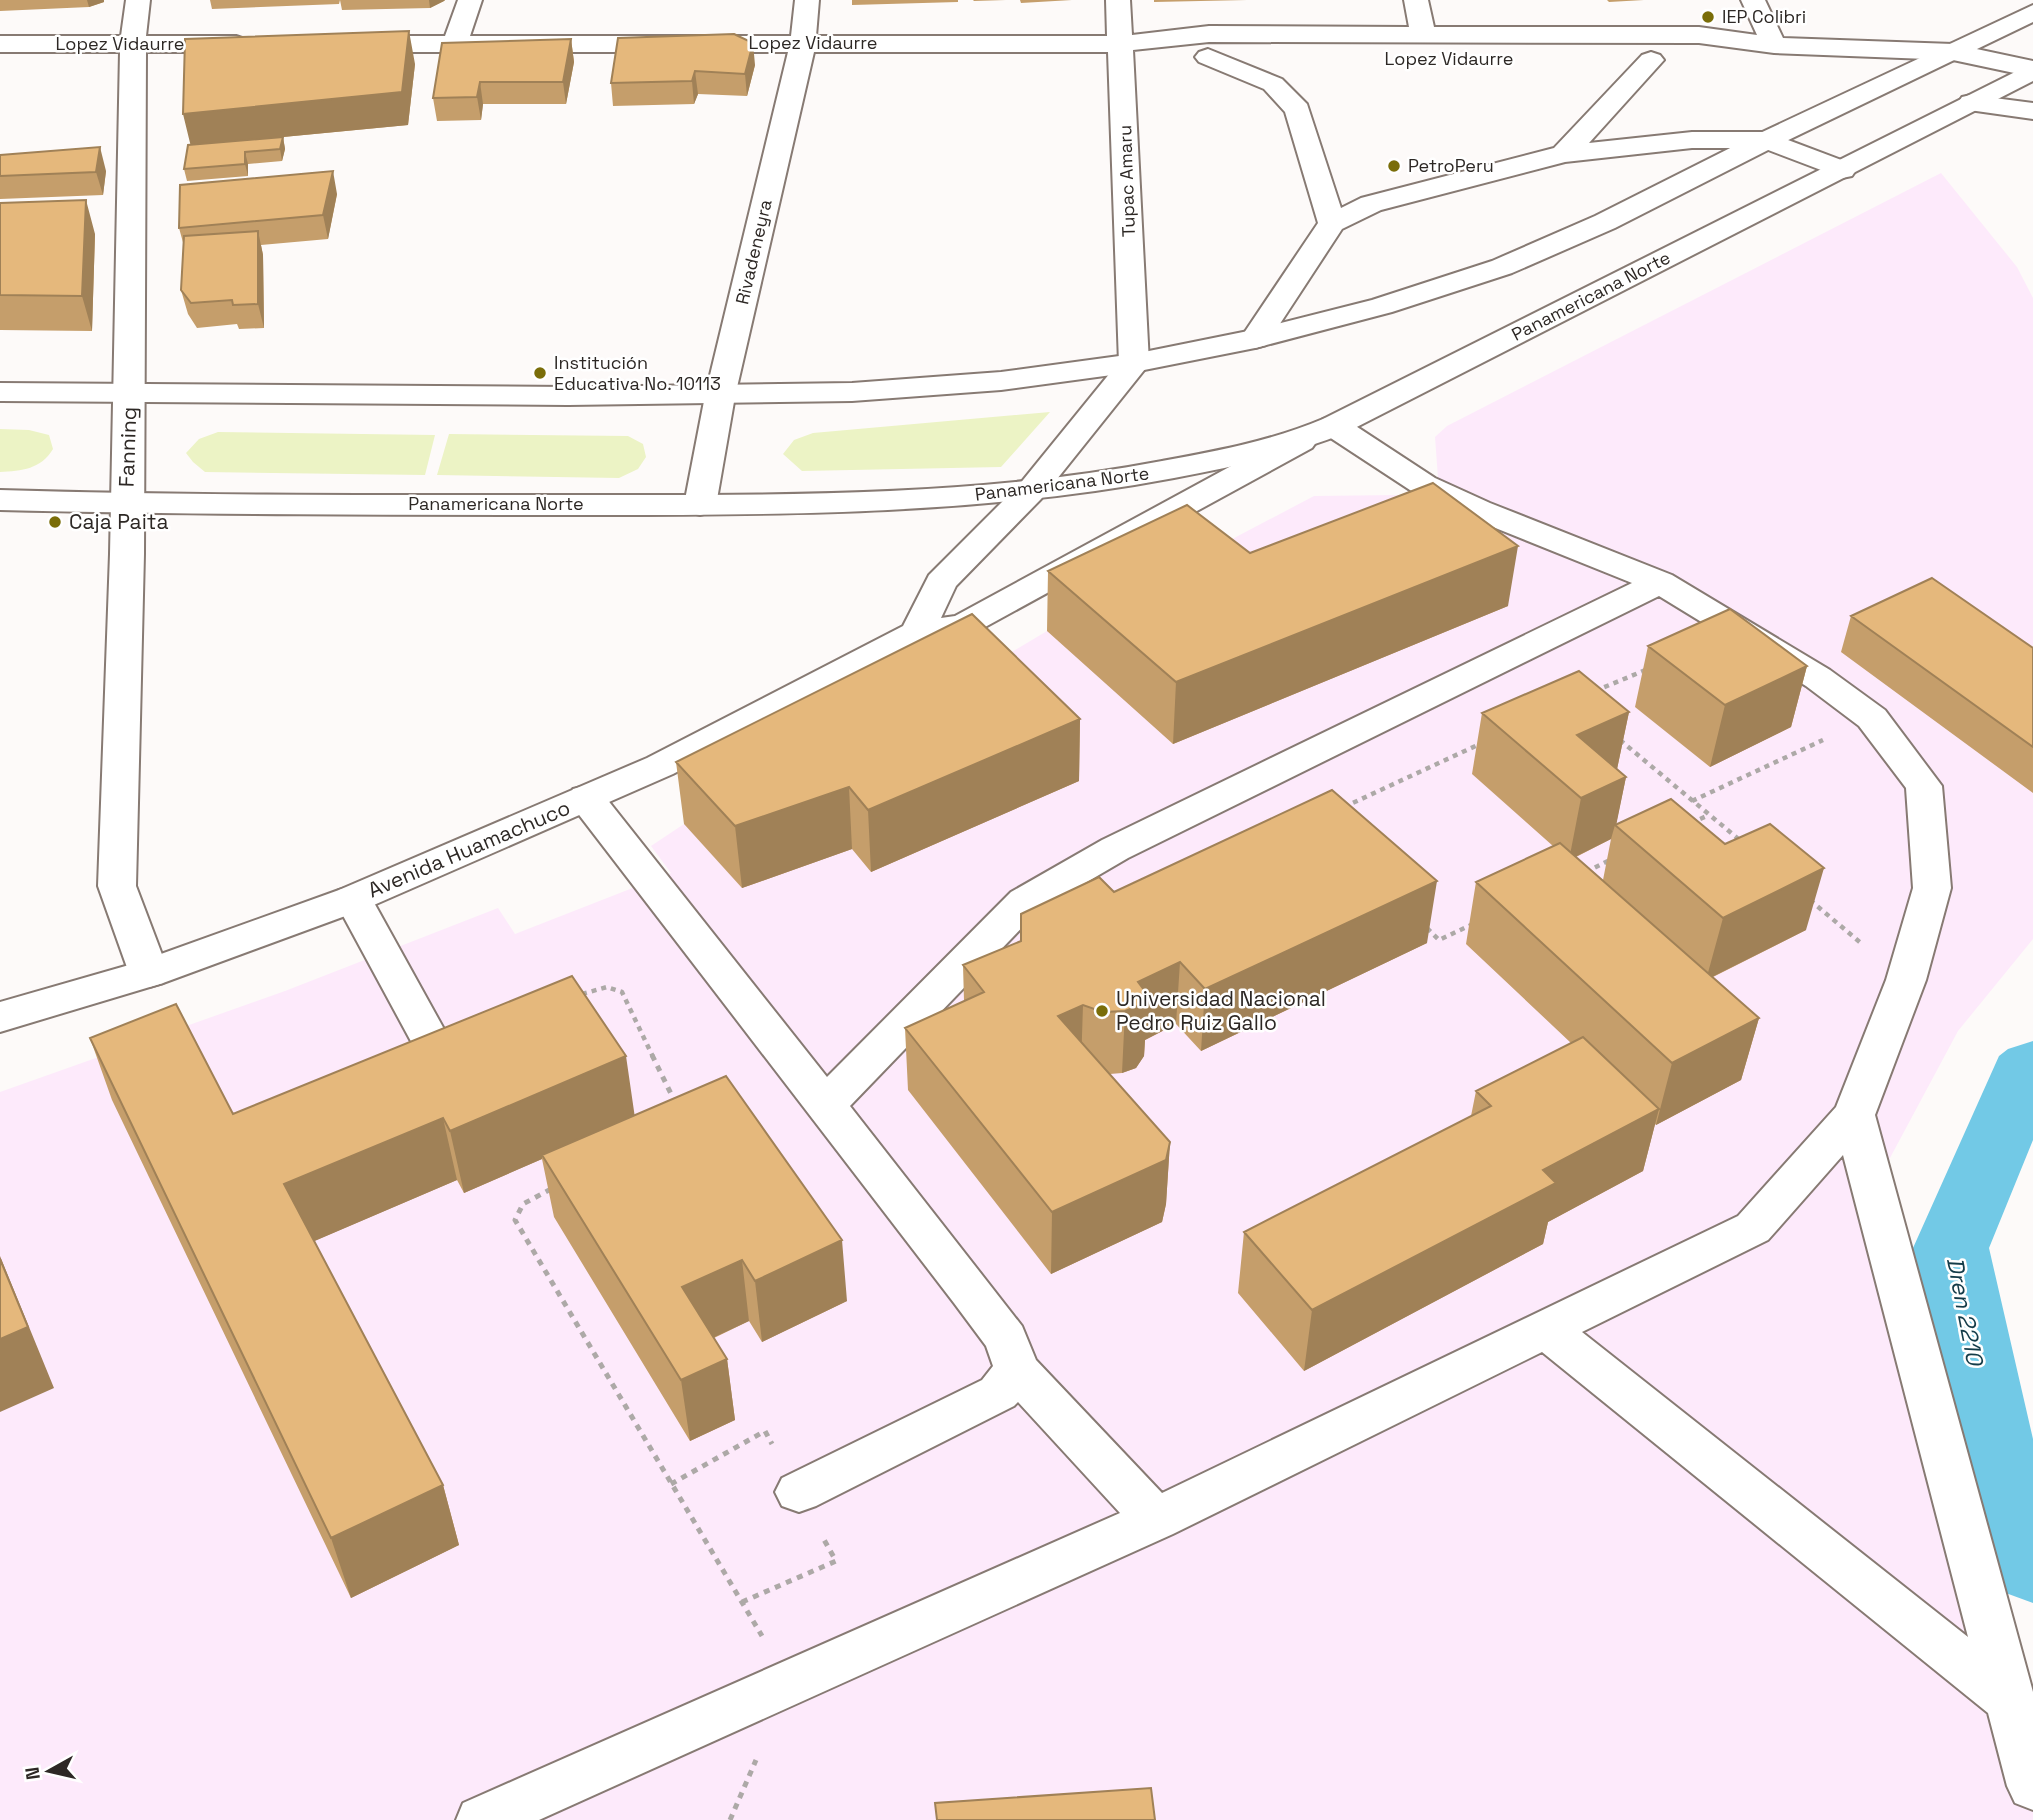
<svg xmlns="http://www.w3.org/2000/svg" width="2033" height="1820" font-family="'Space Grotesk',sans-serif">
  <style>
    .education { fill: #fdeafb }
    .green { fill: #ecf3c5 }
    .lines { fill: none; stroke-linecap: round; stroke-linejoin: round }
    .canal { fill: #72c9e6; fill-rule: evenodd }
    .minor-casing { stroke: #877a73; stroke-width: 4 }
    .major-casing { stroke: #877a73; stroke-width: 4 }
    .highway-casing { stroke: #877a73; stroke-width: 4 }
    .path-far1 { stroke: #ada9a7; stroke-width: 4.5; stroke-dasharray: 5 5; stroke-linecap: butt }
    .path { stroke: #ada9a7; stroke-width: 5; stroke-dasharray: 6 6; stroke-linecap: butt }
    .minor { fill: #fff; fill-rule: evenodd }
    .major { fill: #fff; fill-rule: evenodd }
    .highway { fill: #fff; fill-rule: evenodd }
    .wall { fill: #c59e6b; fill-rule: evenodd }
    .shaded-wall { fill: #a08157 }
    .building { fill: #e5b87c; stroke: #a08157; stroke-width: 2 }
    .poi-dot { fill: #7a6d09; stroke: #fff; stroke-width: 2.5 }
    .labels { text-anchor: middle; stroke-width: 5; stroke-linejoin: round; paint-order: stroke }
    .far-poi-label { font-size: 18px; fill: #2d2825; stroke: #fff; text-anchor: start }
    .far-street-label { font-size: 18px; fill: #2d2825; stroke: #fff }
    .street-label { font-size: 21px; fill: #2d2825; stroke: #fff }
    .poi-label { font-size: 21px; fill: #2d2825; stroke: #fff; text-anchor: start }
    .water-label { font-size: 23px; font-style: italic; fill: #143c49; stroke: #fff }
  </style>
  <rect width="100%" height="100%" fill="#fdfaf9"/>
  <path class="education" d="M1941,173L2017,267L2033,298V939L1958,1031L1883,1171L2033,1728V1820H0V1092L285,991L498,908L515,934L671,873L651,846L684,824L973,675L1047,631L1183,565L1314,496L1400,495L1438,478L1435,437L1447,426Z"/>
  <path class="green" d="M1050,412L1001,467L802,471L783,454L794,440L813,433Z
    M0,429L29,430L49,435L53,449C41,469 22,471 0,472Z
    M218,432L435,435L425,475L205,472L193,462L186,453L199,439Z
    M449,434L628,436L643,444L646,457L638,469L619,478L437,475Z"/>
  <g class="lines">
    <path class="canal" d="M2033,1041V1140L1989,1248L2033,1439V1603L2003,1592L1991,1566L1946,1417L1913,1248L1999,1056L2008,1049Z"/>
    <g class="minor-casing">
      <path id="minor" d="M126,0H150L146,36H236L245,39L249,44L245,49L236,52H146L144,554L136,886L169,973L163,983L149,987L135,983L129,973L98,886L110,554L120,52H0V36H121Z
        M458,0H482L470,36H791L795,0H819L816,36H1107L1106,0H1130L1132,35L1209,26L1409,27L1404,0H1428L1434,27H1699L1757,35L1741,0H1765L1783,38L1953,44L2033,61V77L1953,60L1774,53L1699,43L1209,42L1133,50L1149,363L1145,369L1134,372L1123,369L1119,363L1108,52H814L735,396L716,505L711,512L700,515L689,512L684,505L705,396L788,52H359L350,49L346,44L350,39L359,36H445Z
        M1208,49L1282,79L1307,104L1341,208L1361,198L1554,148L1642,55L1651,52L1660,55L1664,60L1589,143L1692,132H1767L1852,164L1856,170L1852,176L1842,178L1763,148H1692L1565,162L1381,210L1342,229L1266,345L1255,348L1244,345L1240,339L1318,223L1285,112L1264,89L1199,62L1195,57L1199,52Z
        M1971,95L2033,103V119L1962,109L1958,103L1962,97Z
        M1334,417L1345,419L1435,478L1490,503L1672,575L1830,670L1885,710L1942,786L1951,888L1926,980L1875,1115L2033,1692V1810L2015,1803L2007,1786L1988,1713L1542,1352L1173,1534L539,1820H456L463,1803L1120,1513L1018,1402L1014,1406L816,1506L799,1512L782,1506L775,1492L782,1478L982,1380L993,1366L986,1346L954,1303L573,807L568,798L573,789L586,786L599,789L827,1077L1011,892L1102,840L1632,583L1468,517L1413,492L1323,433L1318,426L1323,419ZM1659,596L1806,686L1859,726L1906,788L1913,888L1886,980L1836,1107L1738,1216L1162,1493L1036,1360L1022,1326L850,1106L1039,910L1128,858ZM1843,1155L1968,1637L1582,1332L1768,1240Z
        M353,886L367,890L460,1058L454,1069L440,1073L426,1069L420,1058L334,899L339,890Z"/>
    </g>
    <g class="major-casing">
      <path id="major" d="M1134,354L1145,357L1149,363L1145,369L1041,499L956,586L941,618L955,616L1290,434L1301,432L1312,434L1317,441L1312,448L976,632L926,642L673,774L367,908L163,983L0,1032V1002L136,963L339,890L647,758L903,626L929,575L1019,485L1123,357Z"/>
    </g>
    <g class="highway-casing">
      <path id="highway" d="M2033,5V22L1776,146L1615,228L1512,273L1392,312L1255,348L1134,372L1001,390L852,401L568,405L0,401V383L568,387L852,383L1001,372L1134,354L1253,330L1372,300L1492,261L1595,216L1758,134Z
        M2033,63V81L1345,433C1291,455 1232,467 1174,478C984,514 792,515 599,515C399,515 199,515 0,510V490C203,496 406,495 608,495C793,495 979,496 1162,461C1216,451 1271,441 1323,419Z"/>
    </g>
    <path class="path-far1" d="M1595,691L1648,669
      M1620,740L1742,842
      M1692,801L1823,740
      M1344,807L1482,743
      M1691,823L1709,815
      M1586,872L1610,860
      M1810,900L1862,944
      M1427,928L1439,940L1473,924
      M582,994L607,987L622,992L653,1057"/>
    <path class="path" d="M652,1055L676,1104
      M551,1189L523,1204L515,1220L762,1636
      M671,1484L765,1431L772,1444
      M742,1602L836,1561L823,1538
      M730,1820L756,1760"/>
    <use href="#minor" class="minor"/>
    <use href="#major" class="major"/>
    <use href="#highway" class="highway"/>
  </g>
  <path class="wall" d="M0,0H104V2L89,7L0,11Z
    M210,0H340L339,4L212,9Z
    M340,0H445L444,1L430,8L342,10Z
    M852,0H958V2L852,5Z
    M973,0H1006L974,1Z
    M1020,0H1072L1021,3Z
    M1154,0H1247L1154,2Z
    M1607,0H1644L1609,2Z
    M618,38L755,65L747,96L698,94L694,104L613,106L611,83Z
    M571,39L574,62L566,104H483L481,120L437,121L433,98Z
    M415,64L408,125L283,137L285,149L282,161L248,164V176L187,181L184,169Z
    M0,155L106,171L103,195L0,199Z
    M337,194L328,239L261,245L263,255L264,328L239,329L237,324L197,328L188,314L181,290L184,246L179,228Z
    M0,203L95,234L92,331L0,330Z
    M1250,553L1508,606L1173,744L1047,631L1048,571Z
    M1851,616L2033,648V793L1841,652Z
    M1648,646L1807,666L1791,727L1710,767L1635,707Z
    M1629,712L1617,769L1626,777L1616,824L1806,930L1713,977L1759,1018L1741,1080L1656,1125L1655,1124L1643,1171L1548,1222L1543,1244L1304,1371L1238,1293L1244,1232L1471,1116L1476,1091L1571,1043L1466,944L1476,882L1553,846L1472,774L1482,713ZM1611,839L1603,880L1576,857Z
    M1080,719L1079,781L871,872L852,849L742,888L684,824L676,762Z
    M1114,892L1427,943L1201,1051L1176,1024L1145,1040L1144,1056L1136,1068L1122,1073L1110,1074L1170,1142L1166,1204L1162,1222L1051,1274L908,1090L905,1028L964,1001L963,965L1021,941Z
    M90,1038L233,1114L635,1115L847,1301L762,1342L749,1321L714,1338L727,1359L735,1420L690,1441L554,1217L542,1159L464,1193L457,1180L314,1241L443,1485L459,1545L351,1598L112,1100Z"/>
  <path class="shaded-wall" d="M87,0H104V2L89,7Z
    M429,0H445L444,1L430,8Z
    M409,31L415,64L408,125L283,137L285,149L282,161L280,149L191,147L183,114Z
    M571,39L574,62L566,104L563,82Z
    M753,43L755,65L747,96L745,74Z
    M695,71L698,94L694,104L692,81Z
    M480,82L483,104L481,120L477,97Z
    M100,147L106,171L103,195L96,172Z
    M245,152L248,164V176L245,164Z
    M333,171L337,194L328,239L323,215Z
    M86,200L95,234L92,331L82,296Z
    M258,231L263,255L264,328L258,304Z
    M1518,546L1508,606L1173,744L1176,682Z
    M1807,666L1791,727L1710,767L1725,705Z
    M1629,712L1616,774L1577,735Z
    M1080,719L1079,781L871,872L868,810Z
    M1626,777L1616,826L1615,825L1611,839L1569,860L1581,798Z
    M849,787L852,849L742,888L735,826Z
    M1824,868L1806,930L1706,980L1723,918Z
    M1437,881L1427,943L1201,1051L1205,989Z
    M1180,962L1176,1024L1145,1040L1144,1056L1136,1068L1122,1073L1125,1011L1138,982Z
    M1083,1005L1081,1067L1058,1016Z
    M1759,1018L1741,1080L1656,1125L1672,1063Z
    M626,1056L635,1118L542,1155V1159L464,1193L450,1131Z
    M1659,1109L1643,1171L1548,1222L1543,1244L1304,1371L1312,1310L1543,1170Z
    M443,1118L457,1180L303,1246L284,1184Z
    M1170,1142L1166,1204L1162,1222L1051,1274L1052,1212Z
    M842,1240L847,1301L762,1342L755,1281Z
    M0,1256L54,1388L0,1412Z
    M742,1260L749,1321L691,1348L682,1287Z
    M727,1359L735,1420L690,1441L681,1380Z
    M443,1485L459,1545L351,1598L331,1538Z"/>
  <path class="building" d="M409,31L402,92L183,114L185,39Z
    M734,34L753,43L745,74L695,71L692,81L611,83L618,38Z
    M571,39L563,82H480L477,97L433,98L442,43Z
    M283,137L280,149L245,152V164L184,169L188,145Z
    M100,147L96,172L0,176V155Z
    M333,171L323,215L179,228L180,185Z
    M86,200L82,296L0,295V203Z
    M258,231V304L233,305L232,300L191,303L181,290L184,236Z
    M1433,483L1518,546L1176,682L1048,571L1187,505L1250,553Z
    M1932,578L2033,648V747L1851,616Z
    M1730,609L1807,666L1725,705L1648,646Z
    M972,614L1080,719L868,810L849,787L735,826L676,762Z
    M1579,671L1629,712L1577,735L1626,777L1581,798L1482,713Z
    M1332,790L1437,881L1205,989L1180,962L1138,982L1147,994L1138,1006L1125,1011L1103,1012L1083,1005L1058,1016L1170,1142L1166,1160L1052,1212L905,1028L984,992L963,965L1021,941V914L1099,877L1114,892Z
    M1671,799L1725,844L1770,824L1824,868L1723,918L1615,825Z
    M1560,843L1759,1018L1672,1063L1476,882Z
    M572,976L626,1056L450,1131L443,1118L284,1184L443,1485L331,1538L90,1038L176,1004L233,1114Z
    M1583,1037L1659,1109L1543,1170L1556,1183L1312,1310L1244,1232L1491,1106L1476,1091Z
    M726,1076L842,1240L755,1281L742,1260L682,1287L727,1359L681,1380L542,1155Z
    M0,1259L28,1327L0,1339Z
    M1151,1788L1155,1820H937L935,1803Z"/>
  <g class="poi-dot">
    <circle cx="1708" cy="17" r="7"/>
    <circle cx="1394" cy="166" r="7"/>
    <circle cx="540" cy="373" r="7"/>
    <circle cx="55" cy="522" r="7"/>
    <circle cx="1102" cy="1011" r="7"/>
  </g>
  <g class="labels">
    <g class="far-poi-label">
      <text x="1722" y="23">IEP Colibri</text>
      <text x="1408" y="172">PetroPeru</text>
      <text x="554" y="369">Institución<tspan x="554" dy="21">Educativa No. 10113</tspan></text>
    </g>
    <g class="far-street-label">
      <text x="813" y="49">Lopez Vidaurre</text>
      <text x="120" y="50">Lopez Vidaurre</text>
      <text x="1449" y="65">Lopez Vidaurre</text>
      <text transform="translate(1127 181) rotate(-92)" y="6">Tupac Amaru</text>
      <text transform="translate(754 252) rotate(-77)" y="6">Rivadeneyra</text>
      <text transform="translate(1591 296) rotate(-27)" y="6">Panamericana Norte</text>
      <text transform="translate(1062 484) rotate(-7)" y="6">Panamericana Norte</text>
      <text x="496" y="510">Panamericana Norte</text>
    </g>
    <g class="street-label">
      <text transform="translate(128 447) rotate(-88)" y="7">Fanning</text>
      <text transform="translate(469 849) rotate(-23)" y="7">Avenida Huamachuco</text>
    </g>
    <g class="poi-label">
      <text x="69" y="529">Caja Paita</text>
      <text x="1116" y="1006">Universidad Nacional<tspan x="1116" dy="24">Pedro Ruiz Gallo</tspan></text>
    </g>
    <g class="water-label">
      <text transform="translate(1965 1311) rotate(79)" y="8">Dren 2210</text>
    </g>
  </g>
  <g transform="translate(49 1771) rotate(262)" stroke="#ffffff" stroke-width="5" paint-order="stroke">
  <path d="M0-5L12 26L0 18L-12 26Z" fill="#2d2825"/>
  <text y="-10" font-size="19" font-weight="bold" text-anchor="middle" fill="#2d2825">N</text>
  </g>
</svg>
